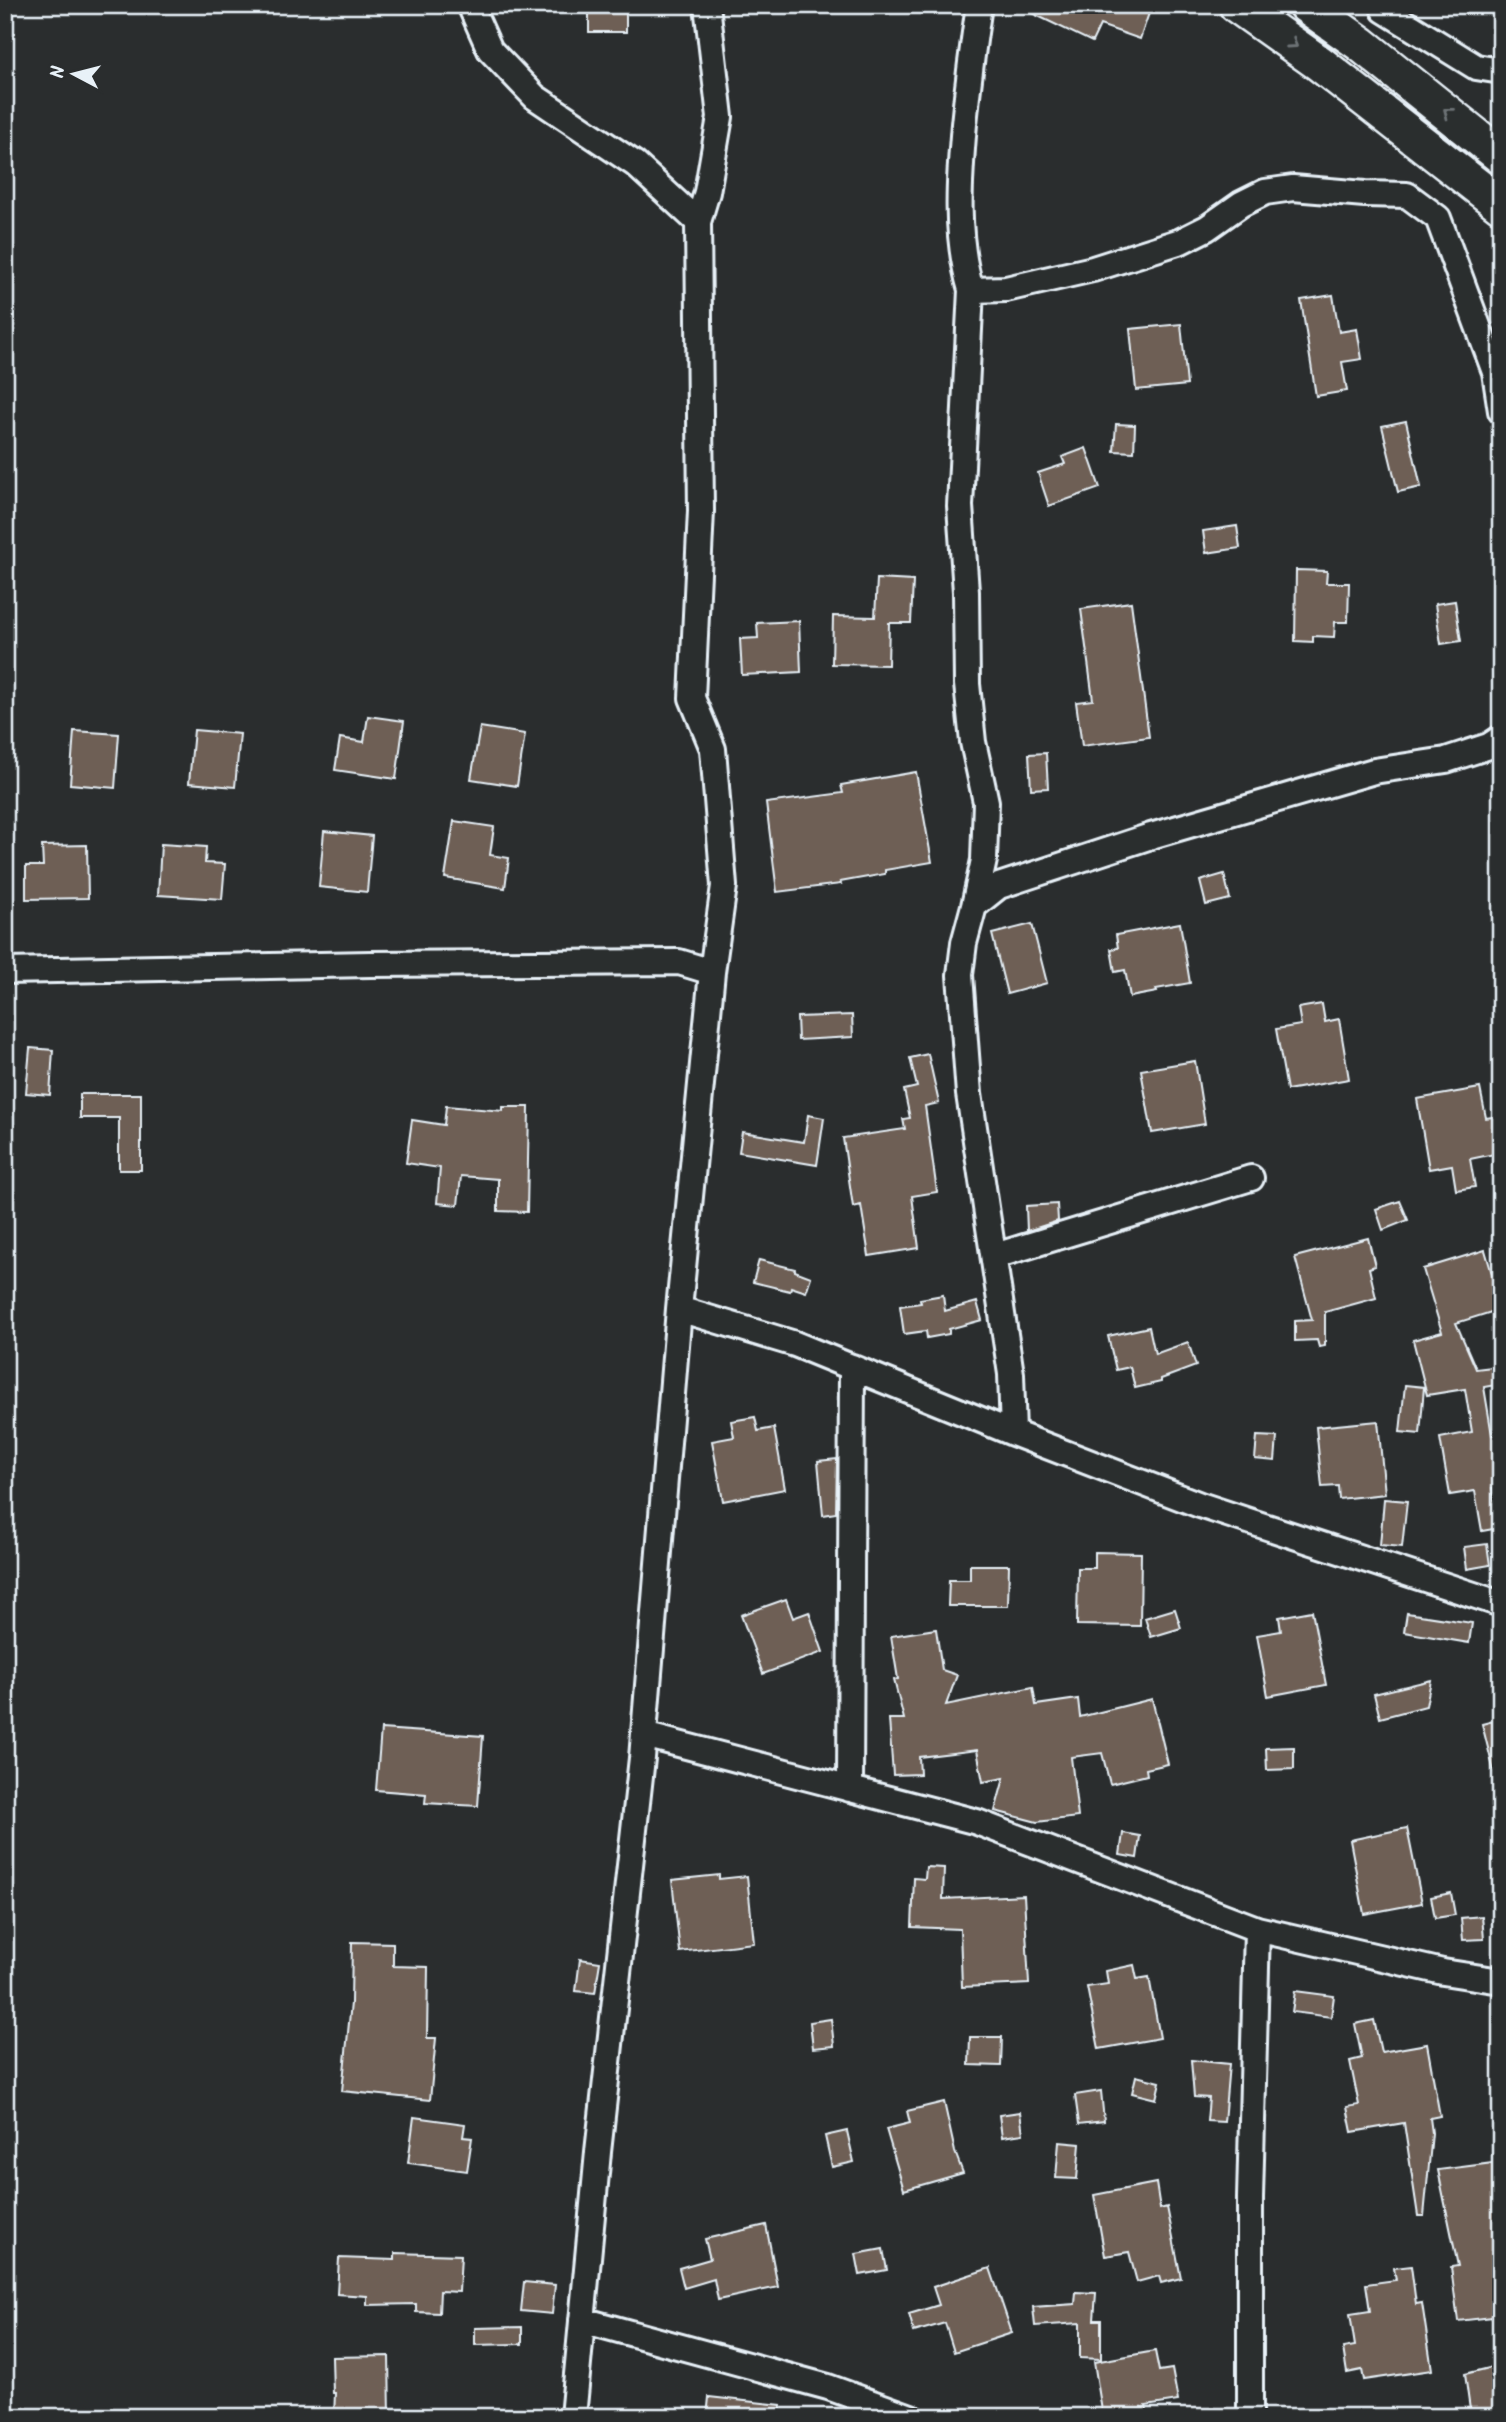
<svg xmlns="http://www.w3.org/2000/svg" width="1506" height="2422" font-family="Kalam,sans-serif">
  <style>
    .building { fill: #6e5f54; stroke: #e8f1f8; stroke-width: 2 }
    .lines { fill: none; stroke-linecap: round; stroke-linejoin: round }
    .minor-casing { stroke: #e8f1f8; stroke-width: 30 }
    .secondary-casing { stroke: #e8f1f8; stroke-width: 40 }
    .minor { stroke: #2a2d2e; stroke-width: 24 }
    .secondary { stroke: #2a2d2e; stroke-width: 35 }
    .oneway { stroke: #6c7275 }
  </style>
  <rect width="100%" height="100%" fill="#2a2d2e"/>
  <filter id="ink" filterUnits="userSpaceOnUse"><feTurbulence type="fractalNoise" baseFrequency=".0143" numOctaves="2"/><feDisplacementMap in="SourceGraphic" scale="14" xChannelSelector="R" yChannelSelector="G"/><feConvolveMatrix kernelMatrix="1 2 1 2 8 2 1 2 1" color-interpolation-filters="sRGB"/></filter>
  <g filter="url(#ink)">
    <path class="building" d="M589,5H626V32H589Z
      M1015,5H1127L1149,13L1140,39L1100,25L1092,42Z
      M1333,295L1339,332L1357,329L1362,359L1342,362L1347,391L1316,396L1301,300Z
      M1181,324L1187,385L1136,390L1130,329Z
      M1406,421L1421,487L1398,492L1382,426Z
      M1116,424L1135,425L1134,452L1114,451Z
      M1086,448L1100,488L1049,506L1038,473L1065,464L1062,457Z
      M1237,526L1240,548L1206,553L1203,531Z
      M1296,570L1327,571L1326,583H1349L1348,622H1335L1334,637L1313,636V642L1295,641Z
      M877,579L913,581L911,623H889L888,665L832,664L833,616L875,617Z
      M1455,601L1461,641L1441,644L1435,604Z
      M1131,602L1149,737L1082,746L1076,702L1093,700L1081,609Z
      M799,621L801,672L742,675L740,639L758,638L757,623Z
      M368,716L404,721L396,779L335,770L340,738L364,742Z
      M480,727L525,734L517,786L471,779Z
      M194,730L240,734L235,787L189,783Z
      M74,731L119,734L115,788L70,784Z
      M1046,753L1048,788L1031,789L1029,754Z
      M916,772L932,862L885,870V874L840,882L841,884L777,892L766,803L843,793L841,785Z
      M454,821L494,827L490,855L509,858L505,888L445,878Z
      M324,831L372,836L367,892L319,887Z
      M161,844L206,847L205,863L225,864L222,899L158,895Z
      M87,845L88,898L26,899V866H43L42,846Z
      M1224,874L1230,899L1206,905L1200,881Z
      M1180,923L1190,983L1156,989L1157,992L1130,997L1125,970L1115,972L1111,949L1118,948L1116,935Z
      M1032,924L1047,983L1007,994L992,934Z
      M1322,1004L1325,1022L1339,1019L1349,1079L1287,1090L1276,1029L1301,1025L1298,1008Z
      M852,1015L853,1037L798,1040L797,1017Z
      M30,1048L53,1050L50,1095L26,1093Z
      M928,1054L939,1103L925,1106L937,1192L912,1196L919,1248L869,1256L861,1205L853,1207L843,1138L905,1129L903,1119L910,1118L904,1090L917,1087L910,1058Z
      M1195,1061L1205,1124L1152,1133L1141,1070Z
      M1480,1088L1486,1118L1493,1117L1499,1153L1470,1159L1475,1187L1456,1190L1452,1165L1429,1169L1417,1099Z
      M80,1094H141V1170H119V1118H80Z
      M446,1106L503,1111V1107H529L527,1212L498,1211V1179L461,1176L458,1205L437,1203L440,1168L406,1163L412,1120L444,1125Z
      M808,1115L824,1118L817,1165L739,1152L742,1132L804,1142Z
      M1400,1201L1408,1220L1383,1230L1376,1209Z
      M1057,1204L1058,1221L1027,1231L1026,1206Z
      M1368,1238L1375,1266L1369,1268L1376,1298L1325,1312V1346L1319,1347L1317,1340L1295,1341V1321L1312,1320L1295,1257Z
      M1485,1250L1493,1277L1501,1275V1309L1456,1323L1476,1369L1501,1366V1384L1484,1387L1492,1435L1501,1433V1486L1492,1488L1499,1528L1482,1531L1475,1491L1450,1495L1440,1438L1472,1432L1465,1389L1427,1395L1413,1340L1442,1332L1423,1269Z
      M759,1260L795,1269V1271L811,1277L806,1292L791,1287L790,1291L753,1282Z
      M943,1295L945,1311L977,1302L982,1320L949,1329V1334L927,1338L926,1331L904,1334L900,1306L921,1303L920,1299Z
      M1149,1327L1155,1354L1188,1342L1196,1366L1161,1379V1382L1135,1388L1130,1367L1116,1370L1108,1336Z
      M1405,1385L1424,1387L1420,1434L1400,1432Z
      M755,1417L758,1431L774,1428L785,1489L723,1501L712,1441L734,1437L731,1421Z
      M1378,1421L1385,1494L1339,1499L1338,1486L1322,1487L1316,1427Z
      M1257,1436L1277,1437L1275,1461L1255,1459Z
      M837,1459L836,1513L823,1515L818,1461Z
      M1384,1499L1407,1501L1402,1547L1380,1545Z
      M1487,1544L1490,1565L1467,1569L1464,1547Z
      M1095,1552L1141,1553L1140,1626L1077,1625L1078,1568H1095Z
      M970,1565H1009L1008,1606H948L949,1580H970Z
      M786,1599L793,1618L809,1612L823,1652L763,1674L741,1615Z
      M1175,1609L1181,1628L1151,1637L1145,1618Z
      M1312,1611L1326,1685L1268,1696L1257,1635L1281,1631L1279,1617Z
      M1407,1613L1472,1623L1469,1643L1404,1632Z
      M936,1629L942,1670L957,1675L946,1705L1033,1687L1036,1705L1078,1699L1080,1717L1152,1699L1168,1764L1146,1769L1147,1775L1110,1784L1102,1753L1071,1757L1078,1817L1037,1822L995,1811L1004,1778L983,1782L977,1750L919,1757L920,1774L893,1775L889,1719H904L894,1680L898,1679L891,1636Z
      M1431,1680L1426,1706L1380,1718L1374,1694Z
      M1501,1719V1771L1494,1772L1482,1724Z
      M381,1729L483,1736L478,1806L425,1803L426,1794L376,1790Z
      M1294,1747V1769L1267,1770L1266,1748Z
      M1407,1828L1422,1903L1364,1914L1350,1840Z
      M1123,1833L1140,1836L1137,1858L1120,1855Z
      M926,1867L944,1868L943,1899L1024,1895L1029,1984L962,1987L960,1929L912,1927L914,1878L925,1879Z
      M719,1875V1879L747,1876L754,1943L680,1952L672,1880Z
      M1451,1893L1455,1915L1435,1918L1431,1897Z
      M1482,1916L1484,1939L1463,1940L1461,1918Z
      M352,1942L393,1943V1966L428,1967L427,2038H436L430,2100L342,2091L351,2003Z
      M580,1959L600,1962L595,1993L576,1991Z
      M1134,1965L1137,1979L1149,1977L1160,2038L1099,2049L1087,1987L1108,1984L1106,1971Z
      M1295,1991L1334,1996L1331,2017L1292,2012Z
      M831,2019L834,2046L813,2048L810,2022Z
      M1374,2020L1381,2052L1427,2044L1440,2116L1430,2118L1432,2133L1424,2216H1418L1404,2123L1352,2132L1347,2107L1359,2105L1350,2061L1362,2058L1355,2024Z
      M970,2037H1002L1001,2066L969,2065Z
      M1191,2060L1229,2064L1224,2122L1207,2121L1209,2098L1194,2097Z
      M1136,2076L1160,2082L1156,2099L1132,2093Z
      M1101,2091L1104,2121L1079,2124L1075,2095Z
      M944,2102L955,2152L963,2173L904,2190L886,2129L910,2123L907,2111Z
      M1020,2112L1023,2134L1002,2137L999,2115Z
      M414,2117L465,2124L463,2137L472,2138L467,2171L408,2163Z
      M847,2131L854,2162L832,2167L825,2136Z
      M1059,2142L1080,2144L1077,2179L1056,2178Z
      M1501,2162V2316L1458,2321L1451,2267L1458,2266L1438,2170Z
      M1156,2183L1160,2209L1167,2207L1181,2278L1161,2283L1159,2276L1137,2282L1129,2252L1105,2256L1094,2195Z
      M766,2225L778,2287L718,2300L714,2279L684,2288L679,2268L710,2259L705,2239Z
      M883,2249L887,2270L860,2275L856,2254Z
      M395,2253L461,2255L459,2292L440,2291L439,2313L416,2312V2304L367,2305V2296L337,2294L339,2258L395,2260Z
      M1411,2266L1416,2304L1422,2303L1432,2370L1364,2380L1362,2370L1347,2373L1343,2348L1355,2346L1350,2314L1370,2311L1366,2284L1396,2280L1394,2268Z
      M990,2268L1012,2333L954,2352L945,2323L914,2332L909,2314L939,2305L933,2287Z
      M524,2282L555,2285L552,2314L521,2311Z
      M1076,2292L1096,2293L1094,2320H1101V2359L1080,2358V2323L1035,2326L1033,2307L1075,2304Z
      M522,2327V2344L475,2345V2328Z
      M1155,2351L1159,2371L1172,2369L1178,2401L1146,2406L1148,2417H1103L1094,2362Z
      M389,2356L390,2417H334L335,2393H333L332,2357Z
      M1501,2365V2417H1471L1465,2374Z
      M709,2397L781,2405V2417H707Z"/>
    <g class="lines">
      <g class="minor-casing">
        <path id="minor" d="M470,5L490,50L535,97L635,164L698,222
          M707,5L720,117L707,192L698,222L701,511L692,698L713,749L724,886L712,972
          M1384,10L1476,67L1501,71
          M971,290L1006,289L1093,269L1181,241L1207,228L1241,204L1265,192L1293,188L1365,194L1407,195L1438,218L1495,372L1501,411
          M974,906L984,860L986,802L973,742L967,684L966,592L960,506L971,290C955,235 959,181 964,124C968,84 973,45 979,5
          M5,971L370,964L679,962L712,972L679,1309L642,1758L598,2152L573,2417
          M995,1256L1251,1178
          M679,1309L795,1344L1013,1433L1200,1505L1501,1604
          M1013,1433L1011,1374L969,1094L960,975L964,943L974,906L999,886L1151,836L1374,771L1446,760L1489,746L1501,738
          M644,1735L977,1822L1257,1929L1443,1972L1501,1981
          M850,1789L852,1367
          M582,2320L828,2387L911,2417
          M1250,2417V2198L1257,1929"/>
      </g>
      <g class="secondary-casing">
        <path id="secondary" d="M1237,5L1319,63L1501,205
          M1306,5L1361,44L1501,156"/>
      </g>
      <use href="#minor" class="minor"/>
      <use href="#secondary" class="secondary"/>
    </g>
    <defs><path id="oneway-chevron" d="M-2-3.5L2.5 0L-2 3.5" fill="none" stroke-width="1.6" stroke-linecap="round" stroke-linejoin="round" transform="scale(1.75)"/></defs>
    <g class="oneway">
      <use href="#oneway-chevron" transform="translate(1293 44) rotate(35)"/>
      <use href="#oneway-chevron" transform="translate(1448 112) rotate(-142)"/>
    </g>
  </g>
  <rect width="1506" height="2422" fill="none" stroke="#2a2d2e" stroke-width="28"/>
  <rect x="14" y="14" width="1478" height="2394" fill="none" stroke="#e8f1f8" stroke-width="2.5" filter="url(#ink)"/>
  <g transform="translate(74 74) rotate(277)" stroke="#2a2d2e" stroke-width="5" paint-order="stroke">
  <path d="M0-5L12 26L0 18L-12 26Z" fill="#e8f1f8"/>
  <text y="-10" font-size="19" font-weight="bold" text-anchor="middle" fill="#e8f1f8">N</text>
  </g>
</svg>
